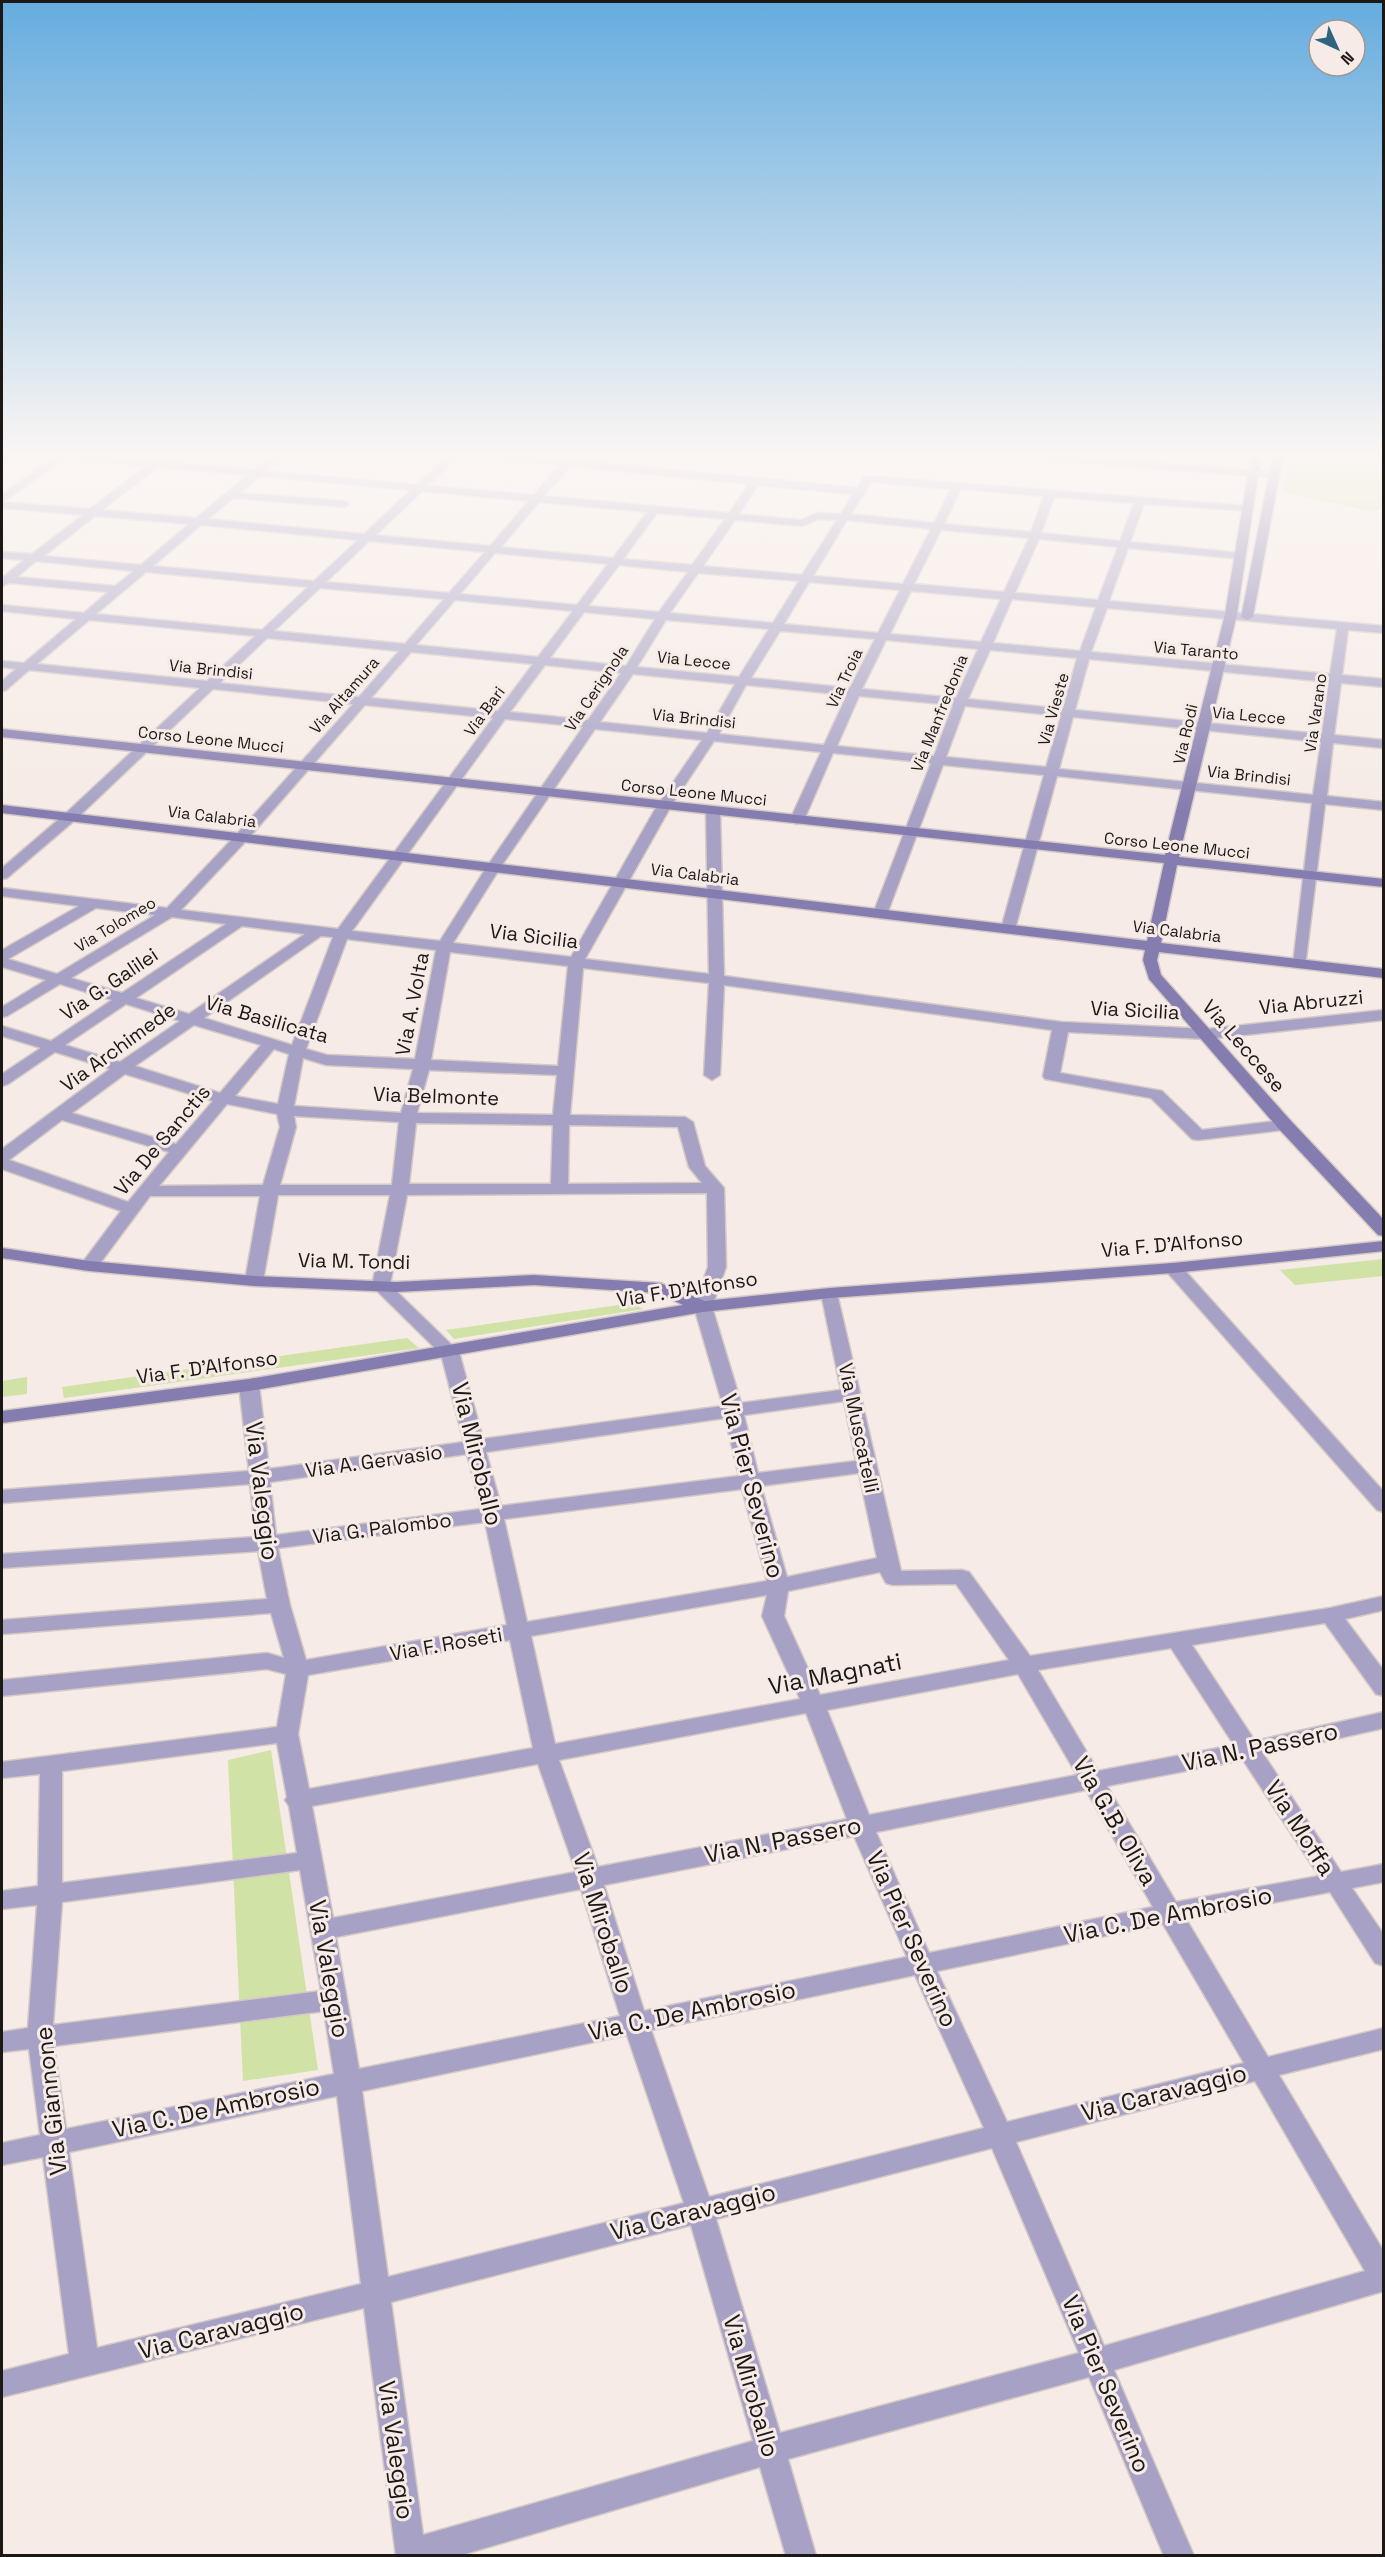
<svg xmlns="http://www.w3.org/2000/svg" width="1385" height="2557" font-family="'Space Grotesk',sans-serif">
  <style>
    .green { fill: #d0e2a5 }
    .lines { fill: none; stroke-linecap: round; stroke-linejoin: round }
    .street-casing { stroke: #d3c9c5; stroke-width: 3 }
    .secondary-casing { stroke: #d3c9c5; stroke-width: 3 }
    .street { fill: #a7a1c5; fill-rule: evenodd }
    .secondary { fill: #857caf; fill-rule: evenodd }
    .labels { text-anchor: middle; stroke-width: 6; stroke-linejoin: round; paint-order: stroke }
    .far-street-label { font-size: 16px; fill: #1c1816; stroke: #f6ebe6 }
    .street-label { font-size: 20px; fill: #1c1816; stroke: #f6ebe6 }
    .near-street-label { font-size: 24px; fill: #1c1816; stroke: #f6ebe6 }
  </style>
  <rect width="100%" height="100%" fill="#f6ebe6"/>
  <path class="green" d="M1104,455H1238L1235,466Z
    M1290,455H1383V507L1373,512L1283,492Z
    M1383,1259V1276L1295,1285L1280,1270Z
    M632,1303L643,1309L454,1339L446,1330Z
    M407,1338L419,1348L64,1398L62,1387Z
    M27,1377V1394L2,1397V1381Z
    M271,1750L318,2070L243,2081L228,1760Z"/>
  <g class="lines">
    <g class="street-casing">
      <path id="street" d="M4,455H18L2,463V456Z
        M56,455H95L153,460L158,458L163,461L254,470L272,455H283L265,471L417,485L448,455H459L428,486L534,495L560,465L481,458L476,455H518L565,460L569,455H579L575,460L857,488L864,477L868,476L1248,506L1252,507V511L1144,504L1130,542L1241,553L1246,556L1241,559L1128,548L1109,601L1384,626V633L1348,630L1342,675L1384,679V687L1341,683L1334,735L1384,740V748L1333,743L1327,796L1384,802V810L1325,804L1305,967L1300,968L1293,964L1312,803L1057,776L1015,929L1008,933L1001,929L1044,775L943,765L887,914L880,918L873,914L931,763L833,753L804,820L797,824L790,820L821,752L714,741L671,806L585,959L709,974L706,811L713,807L720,811L724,976L1061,1022L1207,1029L1384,1010V1020L1207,1039L1068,1032L1060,1073L1162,1091L1202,1130L1285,1120L1293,1125L1291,1129L1198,1140L1192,1139L1151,1098L1045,1079L1043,1076L1052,1030L724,985L720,1075L712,1080L704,1075L709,983L583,968L570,1115L685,1117L693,1122L705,1166L724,1188L726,1267L712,1307L741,1403L841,1390L821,1293L824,1289H836L901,1571L962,1570L969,1572L1030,1656L1330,1608L1384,1596V1610L1345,1619L1384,1671V1696L1376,1694L1325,1623L1192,1645L1255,1741L1384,1712V1728L1264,1755L1341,1872L1384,1864V1882L1352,1888L1384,1935V1966L1375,1963L1330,1892L1186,1919L1268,2057L1384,2028V2049L1279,2075L1384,2252V2291L1114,2370L1194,2556H1164L1089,2377L788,2459L816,2556H786L760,2467L458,2556H396L364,2308L2,2397V2371L69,2354L43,2157L2,2165V2143L40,2135L29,2049L2,2052V2032L28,2028L37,1905L2,1909V1891L38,1886L40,1774L2,1778V1762L277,1727L286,1674L267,1669L2,1696V1680L267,1653L284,1658L271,1613L2,1634V1620L267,1599L258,1551L2,1568V1554L256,1537L250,1484L2,1503V1490L249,1471L239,1385L242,1381H256L259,1385L269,1469L464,1442L441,1354L372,1286L390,1195H278L263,1281L260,1285H248L245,1281L260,1196H150L95,1270H83L80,1266L121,1211L2,1169V1149L110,1069L55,1052L8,1084L2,1086V1074L41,1048L2,1036V1026L51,1041L112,1000L60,984L7,1016L2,1017V1007L46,980L2,967V950L79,906L2,896V888L167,908L236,835L353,704L213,689L75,820L7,878L2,879V868L65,814L200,688L29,670L6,690L2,691V681L16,669L2,667V661L24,663L76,619L2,611V605L84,613L108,592L9,583L2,586V578L24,560L2,558V552L32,554L83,515L2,508V495ZM65,458L146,466L90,509L3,502ZM570,466L749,484L729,513L544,496ZM157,467L248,475L196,518L102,510ZM259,476L411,490L364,534L208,519L233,498L344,507L349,504L344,501L240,493ZM871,482L951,489L934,523L851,514ZM758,485L853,494L841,514L817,513L801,520L739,514ZM961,489L1044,496L1031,532L944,524ZM422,491L529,501L490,546L376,535ZM1054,497L1134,503L1120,541L1041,533ZM539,502L647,512L613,558L501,547ZM657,513L725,519L692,565L623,559ZM95,516L189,524L141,565L44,556ZM819,519L837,520L802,575L703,566L735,520L802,526ZM847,520L931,529L903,584L813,576ZM201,525L358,540L314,581L153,566ZM941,530L1029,538L1004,592L914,584ZM1039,539L1118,547L1098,600L1015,593ZM369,541L485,552L449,593L326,582ZM495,553L608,564L577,605L460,594ZM36,561L134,571L115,586L17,577ZM619,565L688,572L659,612L588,606ZM146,572L308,587L262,630L96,614ZM698,573L799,581L773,623L670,613ZM809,582L900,590L878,633L784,624ZM320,588L444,599L405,644L274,631ZM911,591L1001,599L981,642L890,634ZM1012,599L1096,607L1080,651L993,643ZM455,600L573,611L538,657L416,645ZM1107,608L1337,629L1330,674L1091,652ZM584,612L655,619L626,666L550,658ZM89,620L255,636L207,681L37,664ZM666,620L769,629L739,677L637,667ZM780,631L875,639L850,688L751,678ZM267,638L399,651L359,697L220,683ZM886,640L978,649L956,698L862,689ZM990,650L1077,658L1063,709L968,699ZM411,652L533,664L498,711L371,698ZM1089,659L1329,682L1322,734L1075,710ZM545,665L621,673L588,720L510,712ZM633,674L735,684L707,733L600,722ZM746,685L847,695L824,745L719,734ZM859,696L953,705L934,756L837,746ZM365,705L493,718L338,929L181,910L246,841ZM965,706L1061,716L1046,767L946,757ZM1073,717L1321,742L1313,795L1059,769ZM505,719L583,727L486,868L440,941L352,931ZM595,729L702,740L657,806L571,957L453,943L500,868ZM96,908L155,915L57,974L8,959ZM172,917L226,924L122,993L71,978ZM242,926L305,934L189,1014L136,998ZM321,936L333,937L292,1045L204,1018ZM347,939L436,950L415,1059L327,1055L306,1049ZM450,952L568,966L558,1066L431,1060ZM126,1004L180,1021L120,1062L65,1045ZM194,1025L261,1045L220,1093L135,1066ZM274,1049L289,1054L278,1104L235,1096ZM303,1058L326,1065L413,1069L401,1113L294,1106ZM429,1070L557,1075L553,1115L417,1113ZM125,1074L213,1101L176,1144L72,1113ZM227,1104L277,1114L280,1127L263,1185L159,1186ZM294,1116L399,1122L392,1185H280L296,1127ZM62,1120L169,1152L128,1202L9,1160ZM416,1123L553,1125L551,1184H409ZM569,1125L678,1127L689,1167L702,1183L568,1184ZM707,1193L708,1267L694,1307L723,1406L483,1439L459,1352L390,1285L407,1195ZM844,1401L856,1461L758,1473L744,1415ZM725,1418L739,1476L501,1506L486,1452ZM467,1454L481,1509L276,1535L270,1482ZM859,1473L877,1558L787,1577L761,1486ZM742,1489L767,1581L527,1622L504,1519ZM485,1522L507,1625L306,1660L290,1605L278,1548ZM880,1572L886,1583L893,1585L956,1584L1009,1660L820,1695L784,1616L788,1591ZM767,1595L762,1616L800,1699L555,1744L531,1636ZM510,1640L533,1748L309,1789L298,1734L308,1675ZM1171,1648L1234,1745L1098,1771L1038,1670ZM1018,1674L1077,1775L869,1815L827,1710ZM806,1713L847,1819L598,1867L559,1760ZM277,1743L287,1797L285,1800L289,1806L297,1853L62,1883V1771ZM1243,1760L1319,1876L1176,1902L1107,1786ZM538,1764L576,1872L333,1918L312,1806ZM1086,1790L1153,1907L929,1953L876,1832ZM854,1836L907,1957L644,2011L604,1885ZM300,1870L321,1991L53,2025L62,1902ZM581,1889L620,2016L359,2069L336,1937ZM1163,1924L1244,2063L1007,2122L937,1971ZM915,1975L984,2128L709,2197L651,2030ZM324,2011L334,2074L66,2129L54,2046ZM627,2035L684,2203L388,2277L362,2091ZM1255,2081L1365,2271L1104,2346L1016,2142ZM337,2096L361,2284L97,2348L69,2152ZM992,2148L1079,2353L780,2433L716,2219ZM691,2225L753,2441L423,2535L391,2302Z
        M1019,455H1063L1274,472L1279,475L1274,478L1024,458Z
        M1173,1263L1179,1264L1384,1492V1512L1377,1510L1167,1272L1164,1268L1167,1264Z"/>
    </g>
    <g class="secondary-casing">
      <path id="secondary" d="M1251,455H1261L1237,614L1179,857L1384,879V887L1177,865L1161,943L1384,969V978L1159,952L1157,960L1161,975L1291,1121L1384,1220V1236L1378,1235L1279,1129L1149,979L1143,960L1145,950L2,813V805L1147,941L1164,863L2,737V729L1165,855L1225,614Z
        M1273,455H1283L1253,617L1247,620L1241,617Z
        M1384,1241V1251L1173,1273L830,1298L703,1312L249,1391L2,1423V1411L249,1379L683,1305L657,1293L534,1285L396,1292L254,1286L89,1271L2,1258V1248L89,1261L254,1276L396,1282L534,1275L660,1283L705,1301L830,1288L1173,1263Z"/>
    </g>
    <use href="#street" class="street"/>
    <use href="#secondary" class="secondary"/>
  </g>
  <linearGradient id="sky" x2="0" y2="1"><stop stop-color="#65acdf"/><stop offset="0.56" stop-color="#fbf6f4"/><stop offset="1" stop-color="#fbf6f4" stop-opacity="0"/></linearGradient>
  <rect width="1385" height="813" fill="url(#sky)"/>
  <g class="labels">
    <g class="far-street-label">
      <text transform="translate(1196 650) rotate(5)" y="6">Via Taranto</text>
      <text transform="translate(694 660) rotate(6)" y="6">Via Lecce</text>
      <text transform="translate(211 669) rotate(6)" y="6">Via Brindisi</text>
      <text transform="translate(844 678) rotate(-65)" y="6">Via Troia</text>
      <text transform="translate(596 688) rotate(-56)" y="6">Via Cerignola</text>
      <text transform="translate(344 695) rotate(-49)" y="6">Via Altamura</text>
      <text transform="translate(1053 709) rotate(-74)" y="6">Via Vieste</text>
      <text transform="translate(484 711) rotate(-54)" y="6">Via Bari</text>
      <text transform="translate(939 713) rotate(-68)" y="6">Via Manfredonia</text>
      <text transform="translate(1315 713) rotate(-82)" y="6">Via Varano</text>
      <text transform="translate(1249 715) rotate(5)" y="6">Via Lecce</text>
      <text transform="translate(694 718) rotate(6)" y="6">Via Brindisi</text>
      <text transform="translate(1185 734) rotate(-77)" y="6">Via Rodi</text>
      <text transform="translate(211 739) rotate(6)" y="6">Corso Leone Mucci</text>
      <text transform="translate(1249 775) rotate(6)" y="6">Via Brindisi</text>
      <text transform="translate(694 792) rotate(6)" y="6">Corso Leone Mucci</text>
      <text transform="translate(212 816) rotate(7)" y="6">Via Calabria</text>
      <text transform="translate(1177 845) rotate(6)" y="6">Corso Leone Mucci</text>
      <text transform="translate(695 874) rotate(7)" y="6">Via Calabria</text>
      <text transform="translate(115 924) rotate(-31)" y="6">Via Tolomeo</text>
      <text transform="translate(1177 931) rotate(7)" y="6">Via Calabria</text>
    </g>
    <g class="street-label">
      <text transform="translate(534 936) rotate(7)" y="7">Via Sicilia</text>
      <text transform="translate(109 984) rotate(-34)" y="7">Via G. Galilei</text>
      <text transform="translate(1311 1002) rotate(-6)" y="7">Via Abruzzi</text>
      <text transform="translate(412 1004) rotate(-79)" y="7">Via A. Volta</text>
      <text transform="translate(1135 1010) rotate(3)" y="7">Via Sicilia</text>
      <text transform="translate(267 1019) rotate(16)" y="7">Via Basilicata</text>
      <text transform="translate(1244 1046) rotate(49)" y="7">Via Leccese</text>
      <text transform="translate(118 1047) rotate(-36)" y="7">Via Archimede</text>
      <text transform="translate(436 1096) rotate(2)" y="7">Via Belmonte</text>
      <text transform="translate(162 1140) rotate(-50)" y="7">Via De Sanctis</text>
      <text transform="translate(1172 1244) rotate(-5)" y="7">Via F. D'Alfonso</text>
      <text transform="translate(354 1261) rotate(1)" y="7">Via M. Tondi</text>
      <text transform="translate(687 1289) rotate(-9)" y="7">Via F. D'Alfonso</text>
      <text transform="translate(207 1367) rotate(-8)" y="7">Via F. D'Alfonso</text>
      <text transform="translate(859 1428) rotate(78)" y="7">Via Muscatelli</text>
      <text transform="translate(374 1461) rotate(-8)" y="7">Via A. Gervasio</text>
      <text transform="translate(382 1528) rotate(-7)" y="7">Via G. Palombo</text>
      <text transform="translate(446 1644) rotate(-10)" y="7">Via F. Roseti</text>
    </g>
    <g class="near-street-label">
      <text transform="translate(477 1454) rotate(76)" y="8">Via Miroballo</text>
      <text transform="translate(752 1486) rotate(75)" y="8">Via Pier Severino</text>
      <text transform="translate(262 1491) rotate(83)" y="8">Via Valeggio</text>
      <text transform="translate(835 1674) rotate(-11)" y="8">Via Magnati</text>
      <text transform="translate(1260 1747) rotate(-12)" y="8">Via N. Passero</text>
      <text transform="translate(1115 1821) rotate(60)" y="8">Via G.B. Oliva</text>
      <text transform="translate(1300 1828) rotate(57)" y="8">Via Moffa</text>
      <text transform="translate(783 1840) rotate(-11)" y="8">Via N. Passero</text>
      <text transform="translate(1168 1915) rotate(-11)" y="8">Via C. De Ambrosio</text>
      <text transform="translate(603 1923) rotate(72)" y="8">Via Miroballo</text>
      <text transform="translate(912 1939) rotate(66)" y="8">Via Pier Severino</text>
      <text transform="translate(329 1969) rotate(80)" y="8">Via Valeggio</text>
      <text transform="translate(692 2011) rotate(-12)" y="8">Via C. De Ambrosio</text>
      <text transform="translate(1164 2093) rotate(-14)" y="8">Via Caravaggio</text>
      <text transform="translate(51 2101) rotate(-96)" y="8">Via Giannone</text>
      <text transform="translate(216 2108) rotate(-12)" y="8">Via C. De Ambrosio</text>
      <text transform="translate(693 2212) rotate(-14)" y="8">Via Caravaggio</text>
      <text transform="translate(221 2331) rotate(-14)" y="8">Via Caravaggio</text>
      <text transform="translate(1106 2384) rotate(67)" y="8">Via Pier Severino</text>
      <text transform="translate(751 2386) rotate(74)" y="8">Via Miroballo</text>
      <text transform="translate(396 2450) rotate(82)" y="8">Via Valeggio</text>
    </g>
  </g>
  <rect width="1385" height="2557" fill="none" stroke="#1c1816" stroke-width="6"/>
  <g transform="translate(1337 48) rotate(135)"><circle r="28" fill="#f6ebe6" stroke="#9f9793" stroke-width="1.5"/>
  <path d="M0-4.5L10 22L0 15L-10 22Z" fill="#2f6380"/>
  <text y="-9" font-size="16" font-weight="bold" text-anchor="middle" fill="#1c1816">N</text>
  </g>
</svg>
